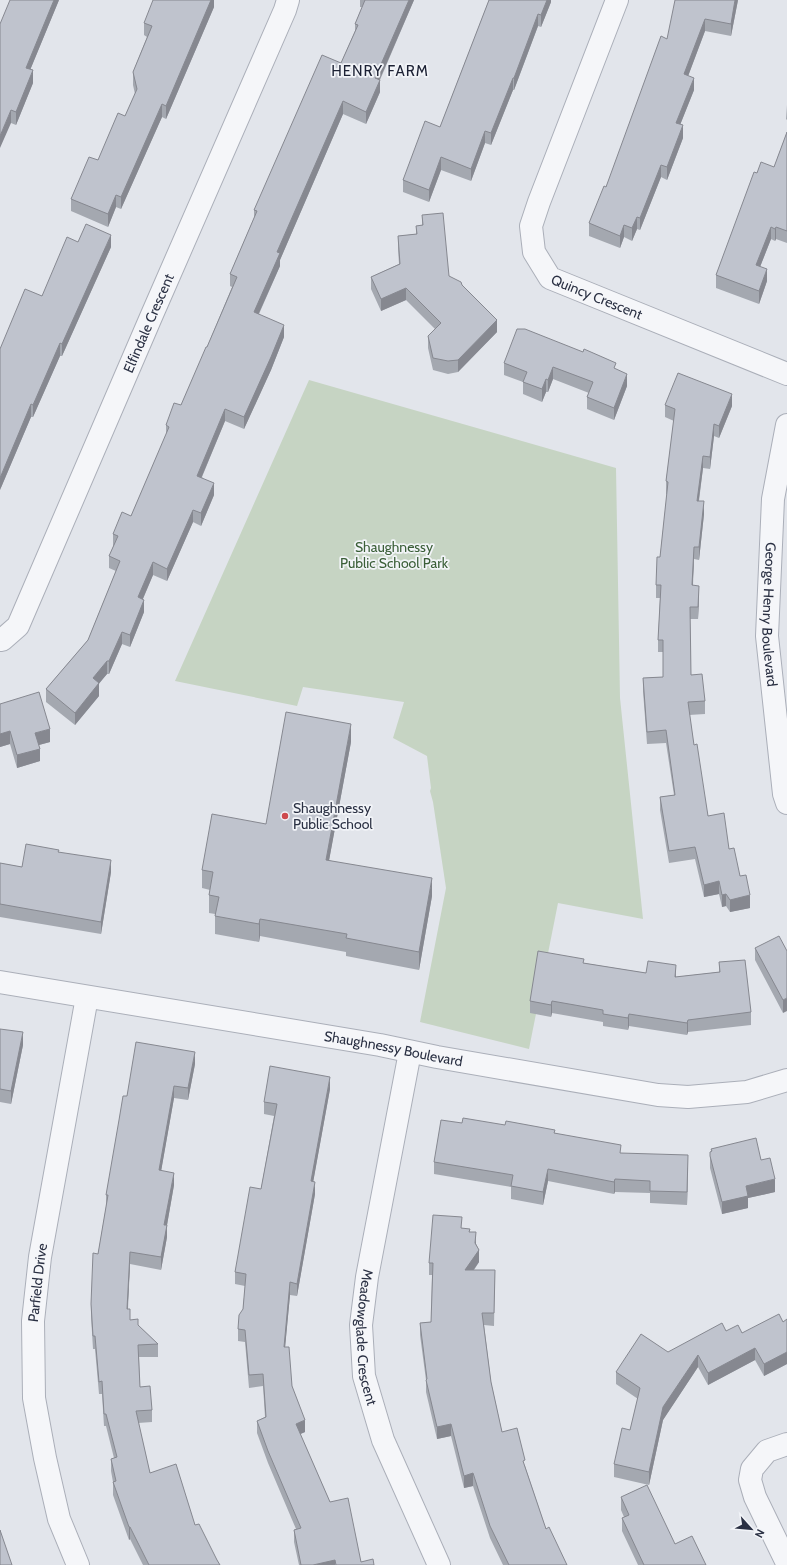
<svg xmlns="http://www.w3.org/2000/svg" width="787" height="1565" font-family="Cabin,sans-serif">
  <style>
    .green { fill: #c6d4c3 }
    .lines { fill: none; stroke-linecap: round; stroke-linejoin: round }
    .minor-casing { stroke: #abafb9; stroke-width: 24 }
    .tertiary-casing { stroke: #abafb9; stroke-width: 24 }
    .minor { stroke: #f5f6f9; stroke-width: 22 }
    .tertiary { stroke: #f5f6f9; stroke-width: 22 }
    .wall { fill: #a4a8b0 }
    .shaded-wall { fill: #868890 }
    .building { fill: #bfc3cd; stroke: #868890 }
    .poi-dot { fill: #ce494d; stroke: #f2f4f8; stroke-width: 1.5 }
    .labels { text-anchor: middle; stroke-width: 3.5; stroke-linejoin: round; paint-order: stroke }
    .street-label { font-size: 14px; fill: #2a3043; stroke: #f2f4f8 }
    .park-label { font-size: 14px; fill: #3a5e37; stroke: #f2f4f8 }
    .poi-label { font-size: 14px; fill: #2a3043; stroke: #f2f4f8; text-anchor: start }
    .neighbourhood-label { font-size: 15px; letter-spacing: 1px; fill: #1c2134; stroke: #f2f4f8 }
  </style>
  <rect width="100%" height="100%" fill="#e2e5eb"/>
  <path class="green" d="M309,380L616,468L620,698L643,919L558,903L529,1049L420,1022L446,888L433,802L430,791L431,788L427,756L393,738L404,702L303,687L297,706L175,681Z"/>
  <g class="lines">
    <g class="minor-casing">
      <g id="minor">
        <path id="s1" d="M617,0L539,202L531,226L534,252L550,278L787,374"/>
        <path id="s2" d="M787,425L773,499L767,636L784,794L787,803"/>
        <path id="s3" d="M0,640H2L18,626L151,317L285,10L288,0"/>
        <path id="s4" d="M410,1052L367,1277L361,1325L364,1376L383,1440L439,1565"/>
        <path d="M787,1444L767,1451L752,1469L750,1480L755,1497L787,1563"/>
        <path id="s5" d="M78,1565L59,1519L45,1458L34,1398L33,1321L40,1257L87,997"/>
      </g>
    </g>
    <g class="tertiary-casing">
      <g id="tertiary">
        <path id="s6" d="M0,982L380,1045L437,1057L658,1095L688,1097L747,1092L787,1080"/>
      </g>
    </g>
    <use href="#minor" class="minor"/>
    <use href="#tertiary" class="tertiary"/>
  </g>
  <path class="wall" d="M59,0L30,70L33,83L16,125L11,123L0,24Z
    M214,0V7L166,119L162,117L121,209L116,207L108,227L71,211V199L98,160L125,116L135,94L133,85V72L147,37L144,35V23Z
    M360,0H414L380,80V92L366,124L343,114L280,260V266L259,314L284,337L271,370L244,429L225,421L202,477L214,495L201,526L193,522L167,581L153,575L143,599L144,612L130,647L122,644L109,674H107L99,683V696L75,725L46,702V689L88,640L116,571L109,568V556L113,547V534L131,516L166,435V425L181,405L207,347L232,287L230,286V274L254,218V210L341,63L355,31V24L362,7H360Z
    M489,0H551V2L541,27L538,26L514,90H513L491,145L485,143L471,181L441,170L429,202L403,192V180L440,127Z
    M738,0L731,36L705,31L688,76L694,90L680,125L683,138L667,180L661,177L640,230L637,229L632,241L624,237L620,248L589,236V223L606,187L667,39Z
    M787,105V120L786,119Z
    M787,132V243L776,239L775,241L771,239L760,267L767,281L759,304L716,288V275L757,173L774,167Z
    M422,215L449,276L462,285L497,332L458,372L448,374L433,370L428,348V336L435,329L406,300L381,311L371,289V277L399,264L398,248V236L416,234V226L422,225Z
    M78,242L111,247L62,356H60L33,417H31L0,490L42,296Z
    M504,363L616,369L627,386L614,420L587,409V397L589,393L553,379L548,392H546L542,402L523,394V382L504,375Z
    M665,405L732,406L719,438L714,436L710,469L703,468L699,501L704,514L699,560L694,559L693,585L699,598L698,619H690L691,675L705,701V714L689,715L694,745L708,816L729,849L740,876L750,908L730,912L726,906L722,907L719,894L704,897L695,859L669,863L660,810V797L674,795L666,743L647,744L643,691V678L663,677V652H658V640L660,598H656V585L660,557L667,494H666V481L674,421L665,417Z
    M0,704L50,742L39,745L40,761L17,768L10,744L0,747Z
    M351,742L329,860L432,896L419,970L346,956V952L260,936L259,942L215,934V914L209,913V895L210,890L202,888V870L266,824Z
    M59,852L111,872L101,934L0,917V863L22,867Z
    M755,948L787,951L783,1013L755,960Z
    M719,962L751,1012V1025L688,1032L687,1035L629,1026L628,1030L603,1026V1022L552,1013L551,1017L530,1013V1001L584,963L646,973L676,977L719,972Z
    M0,1029L23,1045L11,1104L0,1102Z
    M195,1064L188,1100L174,1098L161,1171L174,1185L167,1225V1237L161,1270L130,1264L128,1309L130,1320L138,1325L158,1344V1357H139L140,1387L152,1410V1422L138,1423L150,1473L195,1525L220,1565H143L130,1539L129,1540L113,1495V1482L111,1471V1459L114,1458L106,1426H104L102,1394H99L95,1349H93L91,1316V1304L98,1254L106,1207V1195L127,1096Z
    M330,1089L313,1182L315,1194L297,1296L290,1295L285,1347L292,1386L305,1432L300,1434L330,1502L361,1562L374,1565H299L294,1542V1530L296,1529L268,1463L257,1433V1421L265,1417L263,1386L249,1388L245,1342L238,1341V1329L243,1309L245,1286L235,1284V1272L261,1189L274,1116L264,1114V1102Z
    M462,1123L555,1133L621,1153L688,1168L687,1205L650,1203V1193L615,1192L614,1194L548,1181L543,1205L511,1199V1187L434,1174V1162Z
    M711,1149L761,1160L775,1192L748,1198V1208L722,1214L710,1168V1152H711Z
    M462,1228L470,1232L476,1245L479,1262L474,1270H495L494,1326L484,1325L491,1382L502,1432L525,1466L546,1529L567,1565H503L490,1538L473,1486L464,1488L451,1436L437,1439L426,1392V1380L420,1335V1323L431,1322L432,1275H429V1263Z
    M787,1319V1364L764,1376L755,1360L708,1385L698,1367L663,1420L649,1485L614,1477V1464L630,1430L638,1399L616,1384V1372L726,1331L742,1333L783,1322Z
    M621,1497L675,1544L706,1565H638L622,1531V1518L624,1517L621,1510Z"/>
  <path class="shaded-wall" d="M54,0H59L26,80V68Z
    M211,0H214V7L166,119V106Z
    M409,0H414L375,90V78Z
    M547,0H551V2L541,27V15Z
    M735,0H738L731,36V24Z
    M538,14V26L514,90V78Z
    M705,19V31L684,87V74Z
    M33,70V83L16,125V112Z
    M513,78V90L491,145V133Z
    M694,78V90L676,135V123Z
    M380,80V92L366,124V112Z
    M343,101V114L280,260V266L254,324V312L277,252Z
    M162,104V117L121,209V197Z
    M11,110V123L0,148V136Z
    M683,125V138L667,180V167Z
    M485,131V143L471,181V169Z
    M441,157V170L429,202V190Z
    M661,165V177L640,230V218Z
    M116,195V207L108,227V214Z
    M637,217V229L632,241V228Z
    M624,225V237L620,248V236Z
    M771,227V239L756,277V265Z
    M776,227V239L775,241V229Z
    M111,235V247L62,356V344Z
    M767,269V281L759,304V291Z
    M406,288V300L381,311V299Z
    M497,320V332L458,372V360Z
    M284,325V337L271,370L244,429V417Z
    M60,343V356L33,417V405Z
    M553,367V379L548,392V380Z
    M627,374V386L614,420V408Z
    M546,379V392L542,402V389Z
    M732,394V406L719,438V426Z
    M31,404V417L0,490V478Z
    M225,409V421L197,488V476Z
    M714,424V436L710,469V457Z
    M703,456V468L697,513V501Z
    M214,483V495L201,526V513Z
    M704,501V514L699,560V547Z
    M193,510V522L167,581V569Z
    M694,547V559L692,598V585Z
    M153,562V575L138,610V597Z
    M699,586V598L698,619V607Z
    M144,600V612L130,647V635Z
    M122,632V644L109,674V661Z
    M107,661V674L93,691V678Z
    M99,683V696L75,725V713Z
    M351,724V742L326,877V860Z
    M50,729V742L35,746V733Z
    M10,731V744L0,747V734Z
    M40,749V761L17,768V755Z
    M111,860V872L101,934V922Z
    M432,878V896L419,970V952Z
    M719,881V894L704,897V885Z
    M726,894V906L722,907V895Z
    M750,895V908L730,912V900Z
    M260,919V936L259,942V924Z
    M676,965V978L675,977Z
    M787,998V1011L783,1013V1000Z
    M552,1001V1013L551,1017V1005Z
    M629,1014V1026L628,1030V1018Z
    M688,1020V1032L687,1035V1023Z
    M23,1032V1045L11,1104V1091Z
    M195,1052V1064L188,1100V1088Z
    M330,1077V1089L311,1194V1181Z
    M174,1086V1098L159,1183V1170Z
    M688,1155V1168L687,1205V1192Z
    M548,1169V1181L543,1205V1192Z
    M174,1173V1185L167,1225V1237L161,1270V1257L164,1225Z
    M615,1179V1192L614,1194V1182Z
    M775,1179V1192L748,1198V1208L722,1214V1202L746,1186Z
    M315,1182V1194L297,1296V1284Z
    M476,1232V1244L479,1250V1262L465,1282V1270L475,1243Z
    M130,1252V1264L127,1321V1309Z
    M290,1282V1295L284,1359V1347Z
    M755,1348V1360L708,1385V1373Z
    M787,1352V1364L764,1376V1364Z
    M698,1355V1367L663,1420L649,1485V1472L663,1407Z
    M305,1420V1432L296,1436V1424Z
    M451,1424V1436L437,1439V1427Z
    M473,1473V1486L464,1488V1476Z
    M129,1527H130V1539L129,1540Z
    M335,1560V1565H313Z"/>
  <path class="building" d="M10,0H54L26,68L33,70L16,112L11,110L0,136V24Z
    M153,0H211L166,106L162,104L121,197L116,195L108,214L71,199L89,157L98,160L118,113L125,116L137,89L133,72L152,26L144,23Z
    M365,0H409L375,78L380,80L366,112L343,101L277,252L280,253L254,312L284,325L271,357L244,417L225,409L197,476L214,483L201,513L193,510L167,569L153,562L138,597L144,600L130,635L122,632L109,661H107L93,678L99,683L75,713L46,689L88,640L120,561L109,556L118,536L113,534L122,512L131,516L169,427L166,425L174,403L181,405L206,347H207L237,277L230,274L257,211L254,210L322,55L341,63L358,25L355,24Z
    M489,0H547L541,15L538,14L514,78H513L491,133L485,131L471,169L441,157L429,190L403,180L425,121L440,127Z
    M675,0H735L731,24L705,19L684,74L694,78L676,123L683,125L667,167L661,165L640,218L637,217L632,228L624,225L620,236L589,223L604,186L606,187L661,36L667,39Z
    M787,132V231L776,227L775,229L771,227L756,265L767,269L759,291L716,275L754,172L757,173L761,162L774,167Z
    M443,213L449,276L461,282L462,285L497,320L458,360L448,361L433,358L428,336L441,323L406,288L381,299L371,277L400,264L398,236L417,234L416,226L423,225L422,215Z
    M86,224L111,235L62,344L60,343L33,405L31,404L0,478V349L25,289L42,296L67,237L78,242Z
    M517,329H525L583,352L584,349L616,363L614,368L627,374L614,408L587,397L593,382L553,367L548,380L546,379L542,389L523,382L527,372L504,363Z
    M678,373L732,394L719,426L714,424L710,457L703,456L697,501H704L699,547H694L692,585L699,586L698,607H690L691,675L702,674L705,701L688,702L694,745L697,744L708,816L724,813L729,849L734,848L740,876L746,875L750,895L730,900L726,894L722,895L719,881L704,885L695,847L669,851L660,797L675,795L666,730L647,732L643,678L663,677V640H658L661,585H656L657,557H660L668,482L666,481L675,409L665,405Z
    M39,692L50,729L35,733L40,749L17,755L10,731L0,734V704Z
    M286,712L351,724L326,860L432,878L419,952L346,938L347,934L260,919L259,924L215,916L219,897L209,895L213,872L202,870L212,814L266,824Z
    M26,844L59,850L58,852L111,860L101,922L0,904V863L22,867Z
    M779,936L787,951V998L783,1000L755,948Z
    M538,951L584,959L583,963L646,973L648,961L676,965L675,977L720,972L719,962L745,960L751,1012L688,1020L687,1023L629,1014L628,1018L603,1014V1010L552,1001L551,1005L530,1001Z
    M0,1029L23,1032L11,1091L0,1089Z
    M136,1042L195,1052L188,1088L174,1086L159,1170L174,1173L164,1225H167L161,1257L130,1252L127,1309H130V1320L138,1319V1325L158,1344L138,1345L140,1387L150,1386L152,1410L136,1411L150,1473L176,1464L195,1525L199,1524L217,1560L220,1565H149L130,1527H129L113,1482L116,1481L111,1459L117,1457L106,1414H104L102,1381L99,1382L95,1336H93L91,1304L93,1253L98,1254L108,1195H106L119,1120L123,1096H127Z
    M270,1066L330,1077L311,1181L315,1182L297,1284L290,1282L284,1347H289L292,1386L305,1420L296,1424L330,1502L348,1498L361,1562L373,1559L374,1565H336L335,1560L313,1565H301L294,1530L301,1528L268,1451L257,1421L266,1417L263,1374L249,1375L245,1330L238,1329L239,1315L243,1309L246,1274L235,1272L250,1187L261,1189L277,1104L264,1102Z
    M463,1118L505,1125L506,1121L555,1130L554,1133L621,1145L620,1153L688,1155L687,1192L650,1191V1181L615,1179L614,1182L548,1169L543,1192L511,1186L513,1175L434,1162L441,1120L462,1123Z
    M756,1138L761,1160L770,1158L775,1179L746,1186L748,1196L722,1202L710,1156V1152L712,1151L711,1149Z
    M433,1215L462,1217L461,1228L470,1229L469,1232H476L475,1243L479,1250L465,1270H495L494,1313H482L491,1382L502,1432L517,1428L525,1460L523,1461L546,1529L549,1527L567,1565H509L490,1526L473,1473L464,1476L451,1424L437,1427L426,1380L427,1379L420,1323L431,1322L433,1263H429Z
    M779,1314L783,1322L787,1319V1352L764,1364L755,1348L708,1373L698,1355L663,1407L649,1472L614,1464L622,1428L630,1430L640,1388L616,1372L641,1334L668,1352L722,1323L726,1331L738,1325L742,1333Z
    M647,1485L675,1544L692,1536L706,1565H644L622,1518L629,1515L621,1497Z
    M0,1530L12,1565H0Z"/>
  <circle class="poi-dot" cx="285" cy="816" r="4"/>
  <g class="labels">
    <g class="street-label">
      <text dy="5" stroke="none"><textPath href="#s1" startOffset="349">Quincy Crescent</textPath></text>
      <text dy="5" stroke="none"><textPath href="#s3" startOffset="353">Elfindale Crescent</textPath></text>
      <text dy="5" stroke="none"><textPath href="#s2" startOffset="191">George Henry Boulevard</textPath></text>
      <text dy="5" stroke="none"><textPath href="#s6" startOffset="399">Shaughnessy Boulevard</textPath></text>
      <text dy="5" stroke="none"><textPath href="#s5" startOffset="289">Parfield Drive</textPath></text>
      <text dy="5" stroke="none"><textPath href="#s4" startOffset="290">Meadowglade Crescent</textPath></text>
    </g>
    <g class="park-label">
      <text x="394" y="552">Shaughnessy<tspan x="394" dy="16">Public School Park</tspan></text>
    </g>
    <g class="poi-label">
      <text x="293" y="813">Shaughnessy<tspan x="293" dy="16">Public School</tspan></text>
    </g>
    <g class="neighbourhood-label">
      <text x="380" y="76">HENRY FARM</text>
    </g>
  </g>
  <g transform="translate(751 1529) rotate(117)" stroke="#f2f4f8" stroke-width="3" paint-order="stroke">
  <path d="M0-3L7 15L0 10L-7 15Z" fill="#2a3043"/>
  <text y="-6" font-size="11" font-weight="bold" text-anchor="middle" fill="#2a3043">N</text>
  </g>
</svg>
